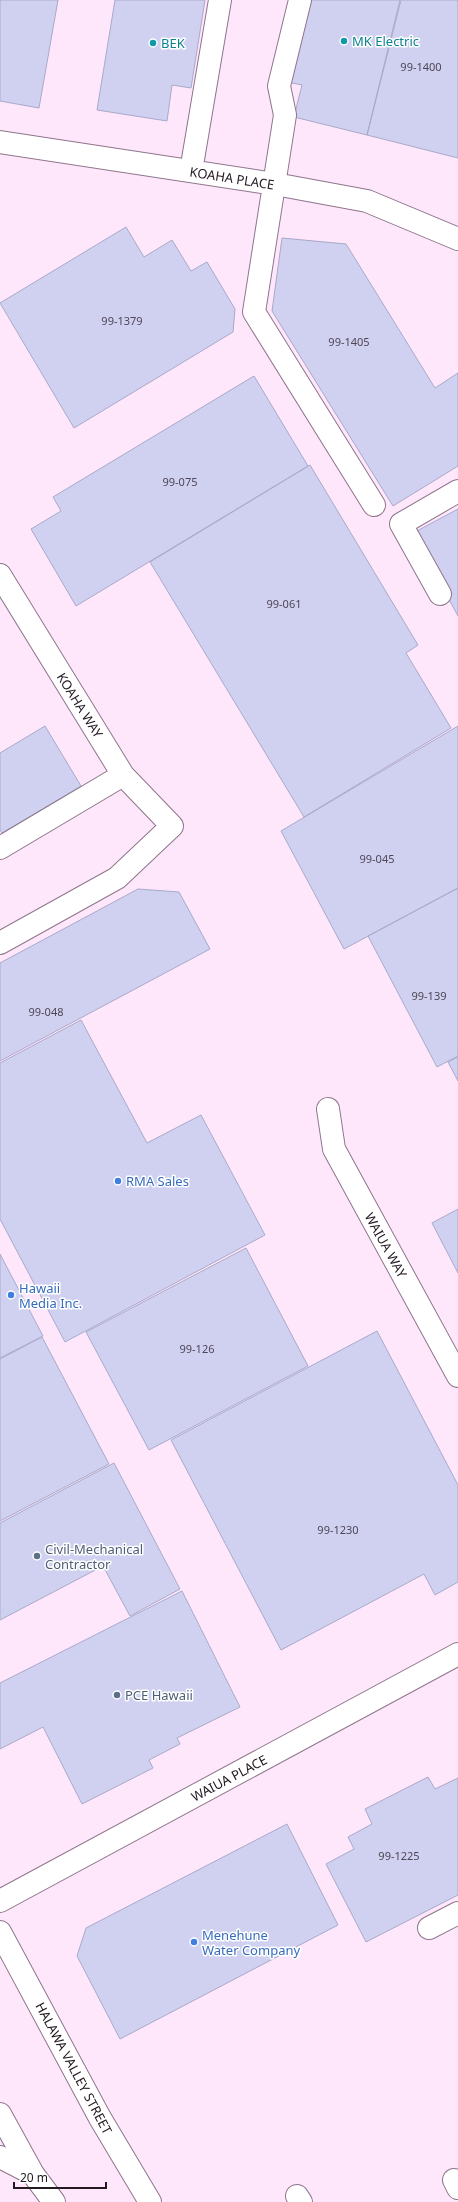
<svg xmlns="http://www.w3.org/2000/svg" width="458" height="2202" font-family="'Noto Sans',sans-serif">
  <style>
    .building { fill: #d0d0f1; stroke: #a9a9c9 }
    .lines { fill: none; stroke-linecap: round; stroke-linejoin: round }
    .minor-casing { stroke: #8e758b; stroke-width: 24 }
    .minor { stroke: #fff; stroke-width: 22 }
    .culture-dot { fill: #0f9aa8; stroke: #fff; stroke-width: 1.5 }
    .shop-dot { fill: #3f7fe0; stroke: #fff; stroke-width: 1.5 }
    .service-dot { fill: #5c6f8a; stroke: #fff; stroke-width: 1.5 }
    .labels { text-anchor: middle; stroke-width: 3; stroke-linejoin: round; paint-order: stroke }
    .number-label { font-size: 11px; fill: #4e4755 }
    .culture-label { font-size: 13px; fill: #0d838f; stroke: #fff; text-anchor: start }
    .street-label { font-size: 13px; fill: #231921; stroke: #fff }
    .shop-label { font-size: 13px; fill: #366cbe; stroke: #fff; text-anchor: start }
    .service-label { font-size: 13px; fill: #4e5e75; stroke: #fff; text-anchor: start }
  </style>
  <rect width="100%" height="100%" fill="#fee7fb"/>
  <path class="building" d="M0,0H58L39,108L0,101Z
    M115,0H205L191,88L172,85L167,121L97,110Z
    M307,0H400L367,135L294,117L302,85L287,82Z
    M401,0H458V158L367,135Z
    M126,227L144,257L172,240L191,271L207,262L235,309L233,332L74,428L0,303Z
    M282,238L346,244L435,388L458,373V466L393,506L272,311Z
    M254,376L308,466L76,606L31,529L61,511L53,497Z
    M310,465L418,645L406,653L451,728L304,817L150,562Z
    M458,509V616L413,533Z
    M45,726L81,786L2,833L0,830V753Z
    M458,726V888L344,949L281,831Z
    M458,888V1056L437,1067L368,936Z
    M138,889L179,892L210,949L0,1061V963Z
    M81,1020L147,1143L201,1115L265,1235L65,1342L0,1219V1063Z
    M458,1057V1081L448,1062Z
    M458,1209V1273L432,1223Z
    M246,1248L308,1366L149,1450L86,1332Z
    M0,1254L43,1336L0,1358Z
    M377,1331L458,1485V1582L435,1595L424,1574L281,1650L171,1440Z
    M42,1337L109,1464L0,1521V1359Z
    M114,1463L180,1589L130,1616L103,1566L0,1620V1523Z
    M182,1591L240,1707L177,1738L180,1744L149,1760L153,1768L82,1804L43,1727L0,1749V1683Z
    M428,1777L435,1789L458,1778V1895L366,1942L326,1864L354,1849L348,1837L372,1824L365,1809Z
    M287,1824L338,1925L120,2039L77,1956L86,1928Z"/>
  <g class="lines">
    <g class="minor-casing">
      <path id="minor" d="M300,0L279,86L285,115L254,312L374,505
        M0,142L275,184L367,201L458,239
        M191,171L220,0
        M0,575L123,775L172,826L117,878L0,943
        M440,594L401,524L458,491
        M0,848L123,775
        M328,1109L334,1149L458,1376
        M0,1901L458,1654
        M429,1928L458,1913
        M0,1932L100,2118L150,2202
        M0,2114L33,2174L54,2202
        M0,2157L33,2174
        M454,2180L458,2188
        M297,2196L301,2202"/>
    </g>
    <use href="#minor" class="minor"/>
  </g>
  <g class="culture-dot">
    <circle cx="344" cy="41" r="4"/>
    <circle cx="153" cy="43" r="4"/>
  </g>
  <g class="shop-dot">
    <circle cx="118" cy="1181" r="4"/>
    <circle cx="11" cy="1295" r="4"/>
    <circle cx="194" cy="1942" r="4"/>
  </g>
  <g class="service-dot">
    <circle cx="37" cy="1556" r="4"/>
    <circle cx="117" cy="1695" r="4"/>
  </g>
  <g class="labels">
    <g class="number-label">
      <text x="421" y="71">99-1400</text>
      <text x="122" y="325">99-1379</text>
      <text x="349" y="346">99-1405</text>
      <text x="180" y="486">99-075</text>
      <text x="284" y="608">99-061</text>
      <text x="377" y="863">99-045</text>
      <text x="429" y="1000">99-139</text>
      <text x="46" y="1016">99-048</text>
      <text x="197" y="1353">99-126</text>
      <text x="338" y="1534">99-1230</text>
      <text x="399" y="1860">99-1225</text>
    </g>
    <g class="culture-label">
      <text x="352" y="46">MK Electric</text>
      <text x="161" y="48">BEK</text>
    </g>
    <g class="street-label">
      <text transform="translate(232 178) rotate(9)" y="5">KOAHA PLACE</text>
      <text transform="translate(80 705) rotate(58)" y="5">KOAHA WAY</text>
      <text transform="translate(386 1245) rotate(61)" y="5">WAIUA WAY</text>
      <text transform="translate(229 1778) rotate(-28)" y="5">WAIUA PLACE</text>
      <text transform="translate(74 2068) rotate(62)" y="5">HALAWA VALLEY STREET</text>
    </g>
    <g class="shop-label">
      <text x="126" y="1186">RMA Sales</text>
      <text x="19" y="1293">Hawaii<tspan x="19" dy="15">Media Inc.</tspan></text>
      <text x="202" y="1940">Menehune<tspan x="202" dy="15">Water Company</tspan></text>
    </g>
    <g class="service-label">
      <text x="45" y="1554">Civil-Mechanical<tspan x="45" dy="15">Contractor</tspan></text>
      <text x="125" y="1700">PCE Hawaii</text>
    </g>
  </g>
  <path d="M14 2182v6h92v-6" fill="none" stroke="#231921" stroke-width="2"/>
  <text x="20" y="2182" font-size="12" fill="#231921" stroke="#ffffff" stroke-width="3" paint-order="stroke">20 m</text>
</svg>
